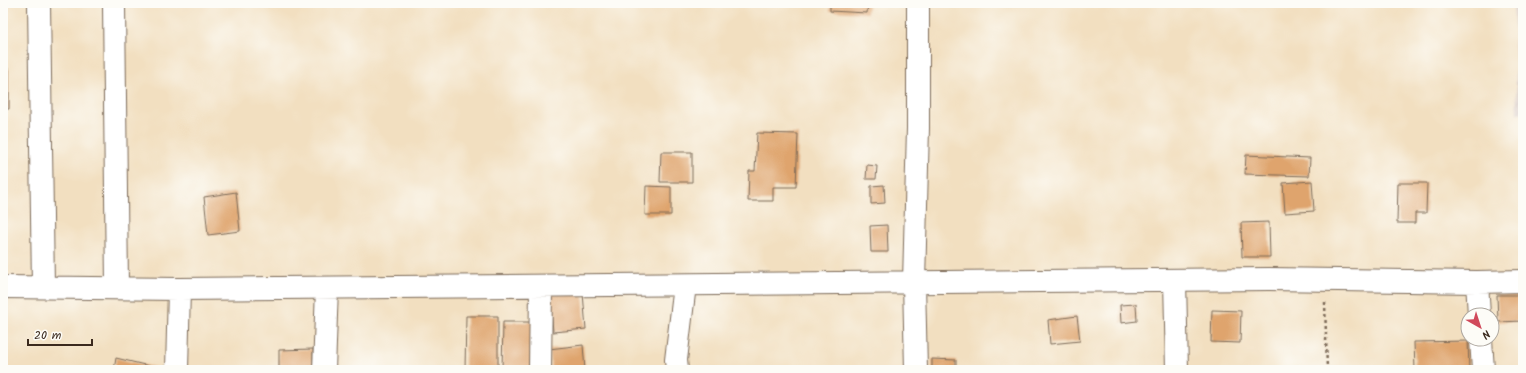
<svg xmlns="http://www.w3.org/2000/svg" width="1526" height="373" font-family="Kalam,sans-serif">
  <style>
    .industrial { fill: url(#industrial-furrows) }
    .building { fill: #dfa46d }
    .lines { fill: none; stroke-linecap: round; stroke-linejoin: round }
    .minor-casing { stroke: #7b6957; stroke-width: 24 }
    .path { stroke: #7b6957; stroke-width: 2.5; stroke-dasharray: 3 3; stroke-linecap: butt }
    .minor { stroke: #fff; stroke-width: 22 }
  </style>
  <defs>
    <pattern id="industrial-furrows" width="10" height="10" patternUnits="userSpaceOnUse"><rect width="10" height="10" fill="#d0c0bc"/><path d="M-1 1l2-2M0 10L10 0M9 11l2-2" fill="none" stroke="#b4a5a1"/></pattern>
  </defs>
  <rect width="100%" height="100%" fill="#fdfcf7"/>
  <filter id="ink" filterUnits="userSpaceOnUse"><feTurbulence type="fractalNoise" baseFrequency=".025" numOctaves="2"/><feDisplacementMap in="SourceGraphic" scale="8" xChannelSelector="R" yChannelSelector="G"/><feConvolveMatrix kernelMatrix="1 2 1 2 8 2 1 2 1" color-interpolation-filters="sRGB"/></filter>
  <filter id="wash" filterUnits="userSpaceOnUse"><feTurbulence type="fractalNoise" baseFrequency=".012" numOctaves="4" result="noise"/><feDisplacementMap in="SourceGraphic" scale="16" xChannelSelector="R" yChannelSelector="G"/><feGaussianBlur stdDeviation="0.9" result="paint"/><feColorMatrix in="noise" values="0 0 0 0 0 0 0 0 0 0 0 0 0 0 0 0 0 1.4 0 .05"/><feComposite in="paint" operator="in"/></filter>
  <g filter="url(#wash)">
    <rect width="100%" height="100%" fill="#f2dfc0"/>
    <path class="industrial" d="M1513,3H1523V113H1517Z"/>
    <g id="blocks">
      <path class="building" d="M830,3H868L867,13L830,11Z
        M3,69H9V109H3Z
        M757,133L798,134L796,187H773V201H748L749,171H755Z
        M661,152H692V182H660Z
        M1246,155L1310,158L1309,176L1245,174Z
        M867,165L877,166L876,179H866Z
        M1312,181L1314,211L1285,213L1283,183Z
        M1398,183H1427L1426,213H1415V223H1397Z
        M884,185L885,203L871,204V186Z
        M646,186L671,187V215H645Z
        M236,192L240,231L208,235L204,197Z
        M1269,222L1270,257H1242L1241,223Z
        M887,225L888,252H871L870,226Z
        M583,293L586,329L553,332L550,295Z
        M1497,295H1523V321L1498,322Z
        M1136,304L1137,321L1121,323L1120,305Z
        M1212,310L1241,311L1240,343L1211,342Z
        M466,316H498V370H465Z
        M1077,316L1080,341L1050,344L1048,320Z
        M503,322H534L533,370H502Z
        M1468,341L1469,370H1415L1414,342Z
        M583,345L585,370H552L549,349Z
        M313,349V370H279V350Z
        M116,358L157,368L156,370H114Z
        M932,359L956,360V370H932Z"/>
    </g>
  </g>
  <g filter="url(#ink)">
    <use href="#blocks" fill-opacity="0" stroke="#7b6957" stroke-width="1"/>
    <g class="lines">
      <g class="minor-casing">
        <path id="minor" d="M39,3L43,287
          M114,3L117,288
          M1175,280L1177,370
          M1477,282L1479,315
          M3,287L179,289L1269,279L1477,282L1523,281
          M1481,339L1483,370
          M177,370L179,289
          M324,370L327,288
          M540,370L541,286
          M677,370L676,360L685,285
          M916,370L914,282L918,128V3"/>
      </g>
      <path class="path" d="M1325,302L1327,370"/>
      <use href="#minor" class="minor"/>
    </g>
  </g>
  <rect width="1526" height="373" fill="none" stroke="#fdfcf7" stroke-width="16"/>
  <g transform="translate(1480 327) rotate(141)"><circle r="19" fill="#fdfcf7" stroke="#afa8a0"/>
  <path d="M0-3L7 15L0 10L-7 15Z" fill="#d1495b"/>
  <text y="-6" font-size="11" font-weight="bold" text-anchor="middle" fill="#3b2a1e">N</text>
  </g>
  <path d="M28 339v6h64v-6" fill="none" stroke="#3b2a1e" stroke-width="2"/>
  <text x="34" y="339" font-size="12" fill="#3b2a1e" stroke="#fdfcf7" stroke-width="3" paint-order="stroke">20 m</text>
</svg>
